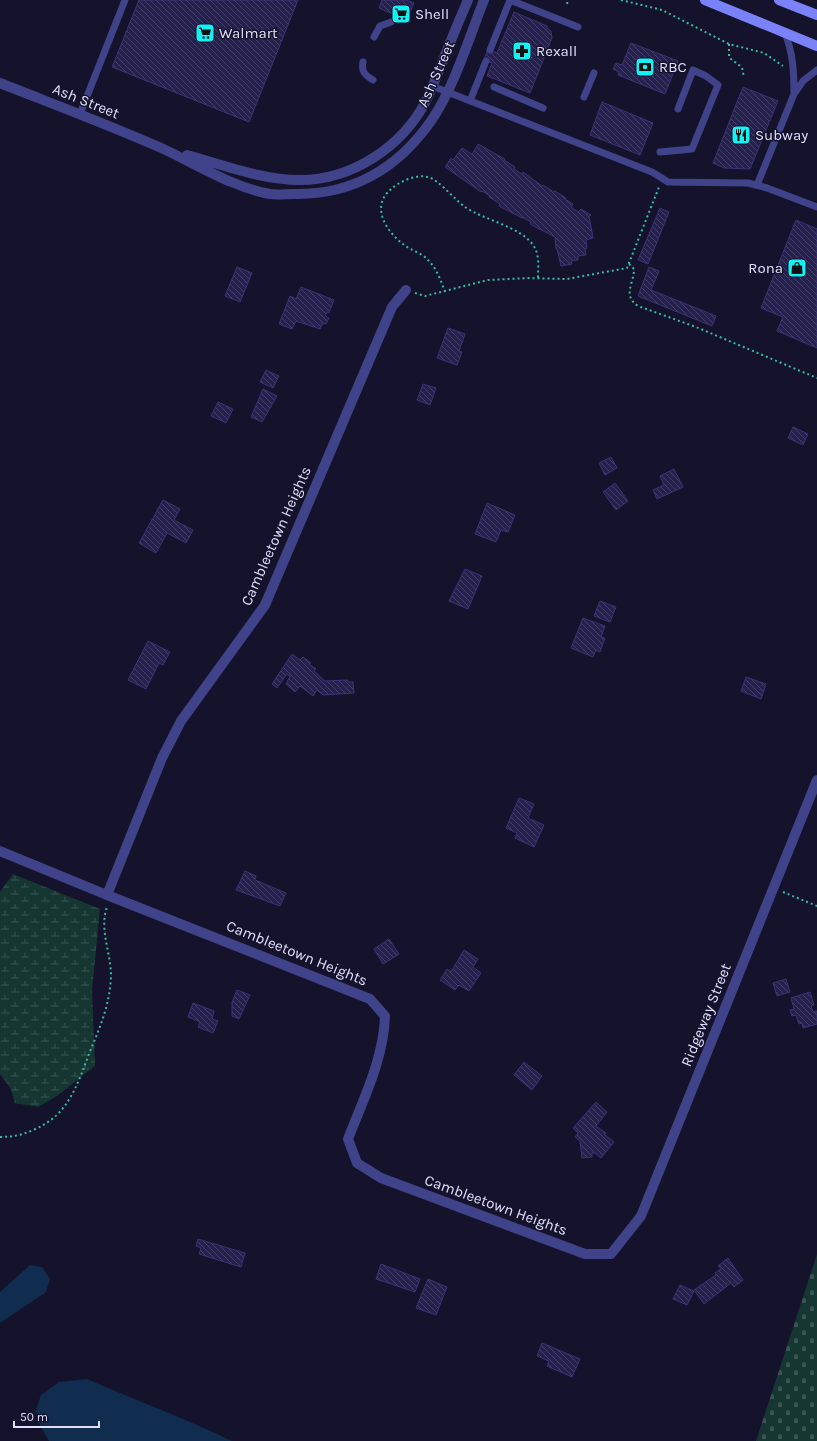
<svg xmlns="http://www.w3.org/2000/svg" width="817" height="1441" font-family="Karla,sans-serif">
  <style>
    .wetland { fill: url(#wetland-marsh) }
    .cemetery { fill: url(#cemetery-stones) }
    .water { fill: #102c4e }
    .building { fill: url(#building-back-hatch); stroke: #3a3378 }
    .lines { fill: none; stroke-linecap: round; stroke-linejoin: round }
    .path { stroke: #36bba8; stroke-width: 2; stroke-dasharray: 2 3; stroke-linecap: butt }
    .lane { stroke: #404389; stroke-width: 7 }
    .street { stroke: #404389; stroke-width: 10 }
    .secondary { stroke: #7a82fa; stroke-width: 10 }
    .labels { text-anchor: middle; stroke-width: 3; stroke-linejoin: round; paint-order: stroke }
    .poi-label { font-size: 15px; fill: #e0dffe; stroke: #15132c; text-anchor: start }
    .street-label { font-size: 15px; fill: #e0dffe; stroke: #15132c }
  </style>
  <defs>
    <pattern id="wetland-marsh" width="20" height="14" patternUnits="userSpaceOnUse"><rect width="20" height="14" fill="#163632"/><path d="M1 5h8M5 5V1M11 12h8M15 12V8" fill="none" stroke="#385351"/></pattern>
    <pattern id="cemetery-stones" width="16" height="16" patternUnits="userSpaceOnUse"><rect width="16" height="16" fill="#163632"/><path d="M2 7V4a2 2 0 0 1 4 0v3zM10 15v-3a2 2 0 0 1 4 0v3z" fill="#385351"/></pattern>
    <pattern id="building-back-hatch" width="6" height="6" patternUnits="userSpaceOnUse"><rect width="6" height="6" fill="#25204d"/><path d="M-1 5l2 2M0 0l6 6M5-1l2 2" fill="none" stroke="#444068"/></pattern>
  </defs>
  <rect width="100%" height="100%" fill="#15132c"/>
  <path class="wetland" d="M13,874L100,909L92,990L95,1066L57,1096L38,1107L15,1103L11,1089L0,1074V892Z"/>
  <path class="cemetery" d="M817,1254V1441H756Z"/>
  <path class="water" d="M30,1265L42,1267L50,1279L46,1292L0,1323V1292Z
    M87,1379C135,1400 184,1418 232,1441H49L38,1422L36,1410L41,1395L59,1382Z"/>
  <path class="building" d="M139,0H298L249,122L112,67Z
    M382,0H406L414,3L407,20L379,8Z
    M514,12L547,26V28L551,31L552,38L530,93L487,76L492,63L484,60L488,49L497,53Z
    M631,43L678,61L665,94L618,75L619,72L613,69L616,63L622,65Z
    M743,87L778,101L750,169L724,168L713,163Z
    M602,102L653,123L640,155L590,135Z
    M478,144L505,159L504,160L515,167L514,169L522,174L523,172L542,186L543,185L554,192L555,191L566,198L565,199L573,204L571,207L578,212L581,209L591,215L589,216L593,238L586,240L587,248L585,249L586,255L578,256V260L571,261L572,264L561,266L557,249H556L555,237L530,224L531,222L522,217V218L499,206L500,204L489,197L490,196L482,191L481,192L445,167L451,158L453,160L462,148L472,154Z
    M660,208L669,212L648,264L638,260Z
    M796,220L817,229V348L777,331L783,317L761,308Z
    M237,267L252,273L240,302L225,296Z
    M649,267L659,271L651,290L716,316L712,326L638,296Z
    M301,287L334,300L329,313L327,312L325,316L329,318L326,324L323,323L320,329L296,321L292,329L279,324L290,296L296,299Z
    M448,328L465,334L459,351L462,352L457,365L437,358Z
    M266,370L279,376L273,388L260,382Z
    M423,384L436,388L430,405L417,400Z
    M263,389L277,396L262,422L251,417Z
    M218,402L233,409L226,423L211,416Z
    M793,427L808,434L803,445L788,438Z
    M611,457L617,468L605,475L599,463Z
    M674,469L683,487L657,499L653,490L664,485L660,476Z
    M615,483L628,501L616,510L603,492Z
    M163,500L180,509L174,520L193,530L186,543L167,533L156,553L139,543Z
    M487,503L515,515L508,532L501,530L496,542L475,534Z
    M465,569L482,576L468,609L449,601Z
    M600,601L616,607L610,622L594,616Z
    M583,618L605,626L601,637L605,638L600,652L596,650L593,657L571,648Z
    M148,641L170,652L163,665L159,663L146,689L128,680Z
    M292,654L300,660L303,657L311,663L309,664L316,669L314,671L325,681L348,680V682H353L354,693L323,695L317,690L313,696L300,686L295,692L286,684L290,676L287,674L277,688L272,684Z
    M746,677L766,684L761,699L741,691Z
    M519,798L534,804L528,818L544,825L534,847L515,838L517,833L506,828Z
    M245,871L256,876L255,880L286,893L280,906L236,890Z
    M389,939L399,954L383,964L374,949Z
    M464,950L478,959L473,967L481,973L469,991L459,985L455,990L440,980L447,969L451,972Z
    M786,979L790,992L777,996L773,983Z
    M237,990L250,995L239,1019L232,1016V1002Z
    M810,992L814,1005L811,1006L813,1012L817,1011V1024L803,1028L802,1023L799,1024L796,1015L792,1016L790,1010L794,1009L791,998Z
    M193,1003L214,1011L212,1019L218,1021L213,1033L198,1027L200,1022L188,1017Z
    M524,1062L542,1076L532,1090L514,1075Z
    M596,1102L607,1112L596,1126L606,1133L604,1134L614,1142L601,1158L595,1153H592V1157L582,1158L580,1141L575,1137L578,1133L573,1128Z
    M198,1239L245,1253L241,1267L199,1254L201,1248L196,1246Z
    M728,1258L743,1280L734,1287L731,1283L704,1304L694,1290L716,1275L715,1273L721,1269L718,1266Z
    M381,1264L420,1279L415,1292L376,1279Z
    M428,1279L447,1287L436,1315L416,1308Z
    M680,1285L694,1291L687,1305L673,1299Z
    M542,1343L580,1359L572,1377L547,1366L549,1361L537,1356Z"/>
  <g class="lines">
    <path class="path" d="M621,0L662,10L729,44L764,53L783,66
      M567,4L568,0
      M729,44V57C735,64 745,65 743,76
      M629,264L634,269C634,284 622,295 638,306L696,327L817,378
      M445,292C441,281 437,269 428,260C422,253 410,250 403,244C387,232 371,208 389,191C398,182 415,174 428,177C438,179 455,200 465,207C484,220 521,227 533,245C540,254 538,267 538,278
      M415,293L425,296L488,280L527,278L567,279L627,268L659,187
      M783,892L817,906
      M0,1137C12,1137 22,1135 33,1130C70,1115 77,1084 91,1049C101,1025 110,1003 111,976C111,953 99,929 107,907"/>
    <path class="lane" d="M510,0L578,27
      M785,33C793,53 794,72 794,94
      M374,37L380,26L391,22
      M490,50L510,0
      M363,62C361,72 365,75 373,80
      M432,86L652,172L668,182L748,183L767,188L817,207
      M494,87L543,108
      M584,97L594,73
      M470,101L486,61
      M80,114L125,0
      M660,152L692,149L718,85L706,76L693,70L678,109
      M757,185L794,94L803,81L817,70"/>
    <path class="street" d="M0,83C53,104 107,124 159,147C195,163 231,187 270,194C277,195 286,194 294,194C353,195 398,168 431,121C454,88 469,38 484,0
      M187,155C223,165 262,180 300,180C352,180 402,147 426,101C431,91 435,79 440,68C449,45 458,23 468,0
      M0,851L107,895L162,758L181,721L265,605L392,307L406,290
      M107,895L370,999L385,1016C384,1058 363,1100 348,1139L357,1163L381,1178L585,1254H611L641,1216L817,780"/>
    <path class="secondary" d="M705,0L817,46
      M779,0L817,15"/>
  </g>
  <defs>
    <g id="supermarket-square" transform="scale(1)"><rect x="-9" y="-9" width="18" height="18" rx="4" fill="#13f3f6" stroke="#15132c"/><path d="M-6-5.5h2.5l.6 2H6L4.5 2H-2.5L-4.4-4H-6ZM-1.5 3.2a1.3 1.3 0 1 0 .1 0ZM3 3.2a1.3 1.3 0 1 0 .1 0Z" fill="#111"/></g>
    <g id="pharmacy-square" transform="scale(1)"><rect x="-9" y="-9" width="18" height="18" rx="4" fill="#13f3f6" stroke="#15132c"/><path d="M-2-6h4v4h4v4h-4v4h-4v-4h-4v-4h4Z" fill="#111"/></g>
    <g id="bank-square" transform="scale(1)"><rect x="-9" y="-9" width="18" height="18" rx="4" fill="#13f3f6" stroke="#15132c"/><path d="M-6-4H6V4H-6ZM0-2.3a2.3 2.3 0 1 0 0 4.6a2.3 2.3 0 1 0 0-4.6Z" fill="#111"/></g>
    <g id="restaurant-square" transform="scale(1)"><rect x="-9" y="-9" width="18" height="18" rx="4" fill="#13f3f6" stroke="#15132c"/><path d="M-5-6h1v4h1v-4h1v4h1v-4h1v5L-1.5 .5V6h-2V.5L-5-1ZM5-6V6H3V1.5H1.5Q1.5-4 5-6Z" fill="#111"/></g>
    <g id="shop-square" transform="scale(1)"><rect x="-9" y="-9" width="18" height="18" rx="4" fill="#13f3f6" stroke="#15132c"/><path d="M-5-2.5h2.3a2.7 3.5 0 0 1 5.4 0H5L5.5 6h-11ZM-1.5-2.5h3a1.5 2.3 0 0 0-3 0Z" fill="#111"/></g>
  </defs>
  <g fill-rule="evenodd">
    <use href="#supermarket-square" x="401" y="14"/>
    <use href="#supermarket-square" x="205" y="33"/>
    <use href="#pharmacy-square" x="522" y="51"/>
    <use href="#bank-square" x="645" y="67"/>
    <use href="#restaurant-square" x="741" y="135"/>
    <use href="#shop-square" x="797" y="268"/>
  </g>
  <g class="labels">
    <g class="poi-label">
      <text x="415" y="19">Shell</text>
      <text x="219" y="38">Walmart</text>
      <text x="536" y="56">Rexall</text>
      <text x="659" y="72">RBC</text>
      <text x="755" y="140">Subway</text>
      <text x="783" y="273" text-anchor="end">Rona</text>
    </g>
    <g class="street-label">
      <text transform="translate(436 74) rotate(-66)" y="5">Ash Street</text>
      <text transform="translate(86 101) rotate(22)" y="5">Ash Street</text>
      <text transform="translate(276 536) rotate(-66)" y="5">Cambleetown Heights</text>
      <text transform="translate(297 953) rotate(22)" y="5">Cambleetown Heights</text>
      <text transform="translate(706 1015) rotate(-68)" y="5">Ridgeway Street</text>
      <text transform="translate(496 1205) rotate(20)" y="5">Cambleetown Heights</text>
    </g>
  </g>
  <path d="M14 1421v6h85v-6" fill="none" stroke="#e0dffe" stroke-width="2"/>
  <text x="20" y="1421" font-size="12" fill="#e0dffe" stroke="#15132c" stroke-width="3" paint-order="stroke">50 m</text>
</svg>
